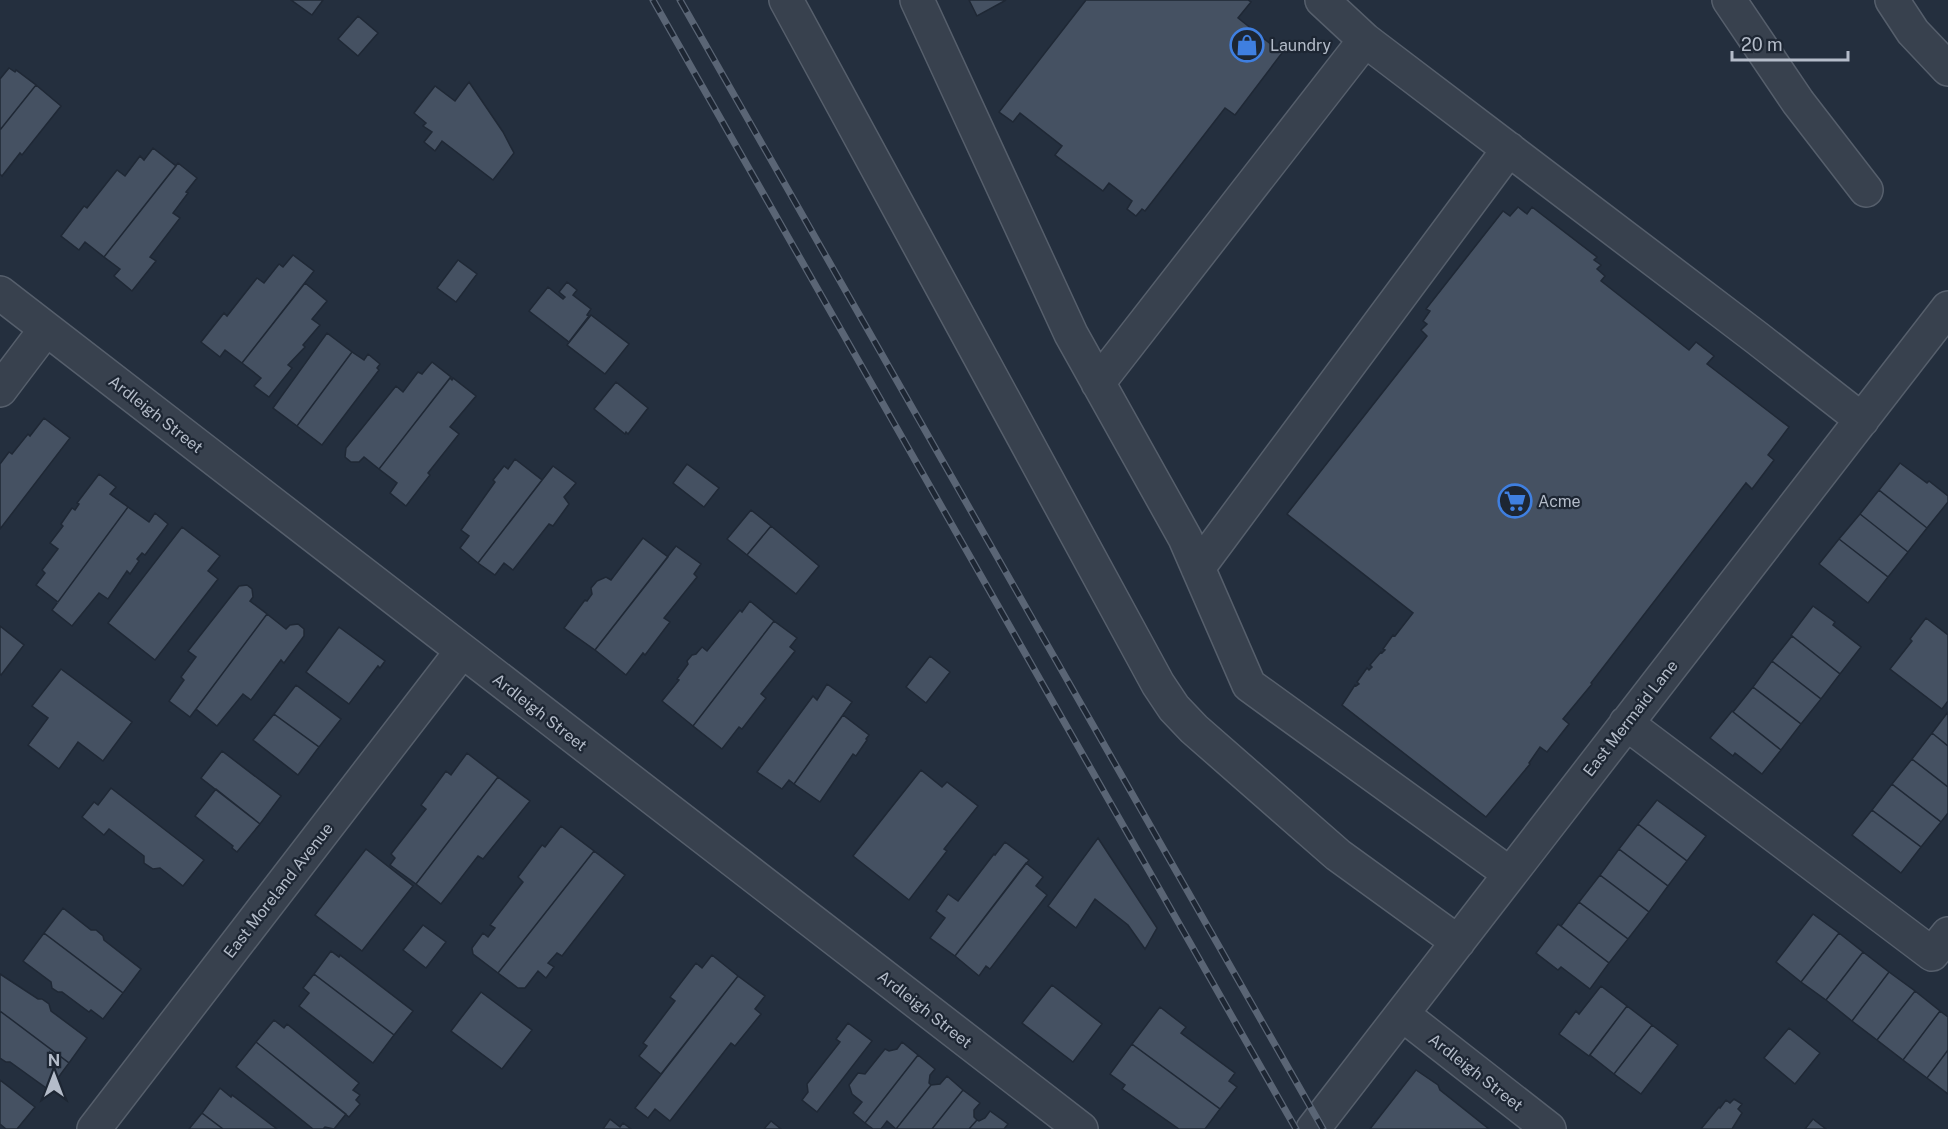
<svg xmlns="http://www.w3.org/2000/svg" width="1948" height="1129" font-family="'Public Sans',sans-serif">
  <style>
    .building { fill: #455162; stroke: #1f2835; stroke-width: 1.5 }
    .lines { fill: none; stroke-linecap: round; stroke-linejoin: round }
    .minor-casing { stroke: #565f6c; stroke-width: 36 }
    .minor { stroke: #38414e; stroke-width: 33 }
    .rail-casing { stroke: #5a6575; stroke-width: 7 }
    .rail { stroke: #1d2633; stroke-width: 4.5; stroke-dasharray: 14; stroke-linecap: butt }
    .labels { text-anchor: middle; stroke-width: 4.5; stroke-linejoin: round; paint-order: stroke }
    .poi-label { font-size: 16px; fill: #b4bcc9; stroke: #1d2633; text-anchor: start }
    .street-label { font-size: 16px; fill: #b4bcc9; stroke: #1d2633 }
  </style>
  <rect width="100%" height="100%" fill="#242f3e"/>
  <path class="building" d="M291,0H323L312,15Z
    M969,0H1006L977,16Z
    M1086,0H1248L1251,2L1238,18L1282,53L1235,115L1225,108L1145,211L1142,209L1136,216L1127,209L1132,201L1109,183L1103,191L1055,155L1062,146L1020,113L1013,122L999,112Z
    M358,16L378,33L358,56L338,39Z
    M9,68L15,72L16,70L36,85L0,130V79Z
    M469,82L503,132L514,153L493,180L442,141L435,151L424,142L432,132L423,126L426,123L414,113L435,86L455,101Z
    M36,85L61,106L22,155L20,153L2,176L0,174V130Z
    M153,148L176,166L104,257L85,242L79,250L61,236L84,206L87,208L117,170L125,176L140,156L144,160Z
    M178,163L197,178L186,192L188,193L173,213L180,218L150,257L156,261L132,291L114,276L120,269L104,257Z
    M1518,207L1527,214L1532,207L1597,257L1594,260L1601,265L1597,269L1605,276L1601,281L1689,350L1696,342L1714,356L1707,364L1789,427L1768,455L1774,460L1752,489L1746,483L1591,683L1592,684L1563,719L1569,724L1547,752L1540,747L1529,763L1530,764L1486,817L1342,705L1355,685L1356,686L1359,684L1357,682L1367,668L1369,670L1372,667L1370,665L1381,652L1382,653L1385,650L1383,649L1393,635L1395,636L1413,613L1287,514L1427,336L1421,330L1427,324L1423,321L1430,311L1426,309L1503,211L1510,216Z
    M293,255L314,271L242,363L225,350L220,357L201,342L224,313L227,316L257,278L264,283L279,264L283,267Z
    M458,260L477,274L456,302L437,288Z
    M567,282L577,290L573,295L591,309L587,315L589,316L569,342L529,311L548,287L563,299L565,297L559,292Z
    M305,283L327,301L312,319L320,325L303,345L305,347L288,365L292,368L269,397L254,386L261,378L242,363Z
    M591,315L629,344L605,374L567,345Z
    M327,333L352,352L297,426L273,408Z
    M352,352L364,360L368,354L380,364L377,368L379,370L322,445L297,426Z
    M432,362L451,377L379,469L364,457L359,462H351L345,457L346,448L396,386L403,392L418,372L422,374Z
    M450,378L452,380L453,378L476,396L450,427L459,434L428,473L430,475L406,506L390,493L397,483L379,469Z
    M616,382L648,408L628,434L626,432L625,434L594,409Z
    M44,418L70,438L0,529V464L9,452L12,454L28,434L30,436Z
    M515,459L542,480L478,563L460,548L469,536L461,530L495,482L493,480L504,466L508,469Z
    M1900,463L1927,483L1929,481L1948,496V502L1927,528L1879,490Z
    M687,464L719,488L704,507L673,483Z
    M553,466L576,483L564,497L569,504L553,526L549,524L513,570L504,563L495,575L478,563Z
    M99,474L116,487L110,494L128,507L58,602L36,585L45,573L42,570L58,549L50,543L63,526L61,524L72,508L75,510L79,504L77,503Z
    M1879,490L1927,528L1908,552L1860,514Z
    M128,507L149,522L155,513L168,524L145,555L142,553L137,559L139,561L130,574L127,571L108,599L99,593L72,626L52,610Z
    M751,510L771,526L747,555L727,539Z
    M1860,514L1908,552L1888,577L1839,539Z
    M771,526L819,566L796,594L747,555Z
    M182,527L220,556L208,571L218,579L155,660L108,623Z
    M643,538L668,557L595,650L564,628L585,600L587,601L592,594L591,588L597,581L606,577L611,580Z
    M1839,539L1888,577L1868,603L1819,564Z
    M676,546L701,564L694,574L697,577L664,618L670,622L645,655L643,653L626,675L595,650Z
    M247,585L252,589L253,597L250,601L267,614L190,717L169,701L184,680L181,677L196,657L188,651L239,586Z
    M750,601L774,621L693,726L662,701L679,680L677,679L688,664L687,661L692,655L696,654L702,647L707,651L740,610L742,612Z
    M1813,606L1835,622L1833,625L1861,647L1840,674L1791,635Z
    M267,614L286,629L290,625L298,624L304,629V636L284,663L281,660L251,700L243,694L217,726L196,709Z
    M1926,618L1948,635V701L1942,709L1890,669L1912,641L1910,639Z
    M774,621L797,638L790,647L795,651L761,694L766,698L742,729L739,727L722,749L693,726Z
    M0,626L24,645L1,675L0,674Z
    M339,627L385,661L380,668L378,666L349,704L306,672Z
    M1792,636L1840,674L1821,699L1772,661Z
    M930,656L950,672L926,703L906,687Z
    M1772,661L1821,699L1801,724L1753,687Z
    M61,669L132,722L103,761L78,742L59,769L28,745L48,718L32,706Z
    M827,684L852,702L794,784L789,780L782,789L757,772L813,696L817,700Z
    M296,685L341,719L319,747L274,714Z
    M1753,687L1801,724L1781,750L1733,712Z
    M1732,711L1781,750L1762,774L1735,753L1733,756L1710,738Z
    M1948,712V746L1932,733Z
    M274,714L319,747L298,775L253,740Z
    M843,715L869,735L866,739L867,740L856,756L853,754L820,802L794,784Z
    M1932,733L1948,746V787L1912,759Z
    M222,751L281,796L260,824L201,778Z
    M467,753L498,777L416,884L390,865L395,858L391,854L426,809L421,805L446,771L451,775Z
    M1912,759L1948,787V813L1941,822L1892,784Z
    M921,770L942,787L947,782L978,806L944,849L947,851L909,900L853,856Z
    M498,777L530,801L483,859L478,856L441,904L416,884Z
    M1892,784L1941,822L1921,847L1872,810Z
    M111,788L204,860L183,886L160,868L153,869L144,863V856L109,829L104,835L82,817L94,802L98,805Z
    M216,789L260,824L237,852L232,848L233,846L195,816Z
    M1657,800L1706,836L1687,861L1638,824Z
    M1872,810L1921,847L1901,873L1852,835Z
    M1638,824L1687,861L1668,886L1619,849Z
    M561,826L594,851L498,973L473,954L472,948L483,933L488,937L495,928L490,925L523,882L518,877L542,845L545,847Z
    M1098,838L1157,928L1145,949L1128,925L1095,899L1076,928L1048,906Z
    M1005,842L1029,860L955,956L930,938L945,918L936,911L948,894L958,901L994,854L995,855Z
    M366,849L413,886L362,951L315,915Z
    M1619,849L1668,886L1649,912L1600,875Z
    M594,851L625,875L562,956L557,953L548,963L554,967L546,978L538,971L525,988H518L498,973Z
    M1026,863L1043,877L1036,886L1047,895L990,969L986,966L979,976L955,956Z
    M1600,875L1649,912L1628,939L1579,902Z
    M1579,902L1628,939L1609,963L1561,926Z
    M63,908L91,930H96L103,936L104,940L141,969L123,993L44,933Z
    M1813,914L1839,933L1801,982L1776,962Z
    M1558,924L1609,963L1590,989L1561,967L1558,970L1536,953Z
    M423,925L446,942L426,968L403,950Z
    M44,933L123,993L103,1019L91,1010L89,1012L62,992H58L52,988L51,982L23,961Z
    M1839,933L1863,952L1826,1000L1801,982Z
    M331,951L339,957L340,955L413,1011L394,1035L314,974Z
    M1863,952L1889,972L1852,1021L1826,1000Z
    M712,955L738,976L661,1074L639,1056L647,1046L643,1043L675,1001L670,997L696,963L702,968Z
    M1889,972L1915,991L1877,1040L1852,1021Z
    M0,974L38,999H42L49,1004L51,1011L87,1038L69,1063L0,1011Z
    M314,974L394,1035L373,1063L299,1006L309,993L303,988Z
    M738,976L765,996L755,1009L761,1014L735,1046L731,1043L670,1121L655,1109L648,1118L635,1108Z
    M1052,985L1102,1024L1073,1062L1022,1023Z
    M1601,986L1627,1006L1589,1056L1559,1034L1576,1011L1579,1014Z
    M1915,991L1940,1011L1903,1060L1877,1040Z
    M481,992L532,1030L502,1069L451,1031Z
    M1627,1006L1652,1025L1614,1074L1590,1055Z
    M1160,1007L1186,1027L1181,1033L1235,1073L1229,1081L1237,1087L1220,1109L1132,1044Z
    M0,1011L69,1063L49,1090L10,1062H6L0,1058Z
    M1940,1011L1948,1017V1050L1927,1078L1903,1060Z
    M274,1020L284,1028L287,1024L359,1083L353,1090L360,1095L356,1100L360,1104L349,1117L256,1042Z
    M848,1023L872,1041L817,1112L802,1100L808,1092L807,1084L840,1042L836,1039Z
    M1652,1025L1678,1045L1641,1094L1614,1074Z
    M1789,1028L1820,1053L1795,1084L1764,1058Z
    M256,1042L346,1114L334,1129L325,1127L323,1129H313L236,1067Z
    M902,1042L918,1055L865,1123L853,1113L862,1102L852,1094L849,1085L858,1073L865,1074L885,1049L889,1051L897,1049Z
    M1132,1044L1220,1109L1205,1129H1179L1122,1089L1125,1085L1110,1074Z
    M1948,1050V1094L1927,1078Z
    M918,1055L935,1069L930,1075L929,1083L931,1085L896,1129L887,1121L881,1129H873L865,1123Z
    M1416,1070L1438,1085L1440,1090L1489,1129H1370Z
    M947,1076L963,1090L932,1129H896L931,1085L940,1084Z
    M0,1080L35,1107L17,1129H6L0,1124Z
    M220,1088L231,1097L232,1095L277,1129H223L202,1113Z
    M963,1090L980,1103L974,1110V1117L977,1120L969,1129H932Z
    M1734,1099L1742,1104L1738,1109L1742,1113L1732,1129H1701L1719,1107L1720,1108L1726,1100L1730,1103Z
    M990,1111L1008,1124L1004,1129H969L977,1120L979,1121L985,1118Z
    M202,1113L223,1129H189Z
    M610,1119L620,1127L623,1123L631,1129H603Z
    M1813,1119L1826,1129H1805Z
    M771,1121L781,1129H764Z"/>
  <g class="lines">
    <g class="minor-casing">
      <path id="minor" d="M786,0L1158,684L1174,708L1194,729L1338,855L1458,942
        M917,0L1071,334L1185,538L1249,685L1510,874
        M1322,0L1365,40
        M1729,0L1798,102L1866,190
        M1892,0L1913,32L1948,69
        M0,293L1081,1129
        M1098,383L1365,40L1757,338L1862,420
        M0,390L46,329
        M1198,568L1509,149
        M1626,723L1932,954L1948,934
        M1402,1014L1549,1129
        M94,1129L462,651
        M1313,1129L1948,308"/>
    </g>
    <use href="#minor" class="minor"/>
    <g class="rail-casing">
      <path id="rail" d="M653,0L1296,1129
        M680,0L1323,1129"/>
    </g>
    <use href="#rail" class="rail"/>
  </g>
  <defs>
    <g id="shop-ring" transform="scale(1.725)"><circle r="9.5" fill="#1d2633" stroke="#3f7fe0" stroke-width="1.5"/><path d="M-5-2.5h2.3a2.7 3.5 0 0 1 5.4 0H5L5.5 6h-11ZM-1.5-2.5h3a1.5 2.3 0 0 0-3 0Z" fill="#3f7fe0"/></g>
    <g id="supermarket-ring" transform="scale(1.725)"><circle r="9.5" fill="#1d2633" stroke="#3f7fe0" stroke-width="1.5"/><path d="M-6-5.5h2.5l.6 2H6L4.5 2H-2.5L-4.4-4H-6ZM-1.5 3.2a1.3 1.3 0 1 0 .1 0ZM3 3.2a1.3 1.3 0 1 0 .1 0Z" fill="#3f7fe0"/></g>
  </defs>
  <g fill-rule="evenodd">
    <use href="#shop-ring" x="1247" y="45"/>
    <use href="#supermarket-ring" x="1515" y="501"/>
  </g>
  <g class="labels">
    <g class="poi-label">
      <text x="1270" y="51">Laundry</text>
      <text x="1538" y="507">Acme</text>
    </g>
    <g class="street-label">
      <text transform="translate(156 414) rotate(38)" y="6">Ardleigh Street</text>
      <text transform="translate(540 712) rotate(38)" y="6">Ardleigh Street</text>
      <text transform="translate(1630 718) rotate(-52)" y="6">East Mermaid Lane</text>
      <text transform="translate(278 890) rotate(-52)" y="6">East Moreland Avenue</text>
      <text transform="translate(925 1009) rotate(38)" y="6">Ardleigh Street</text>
      <text transform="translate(1476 1072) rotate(38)" y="6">Ardleigh Street</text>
    </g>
  </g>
  <g transform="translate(54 1075)" stroke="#1d2633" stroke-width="4.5" paint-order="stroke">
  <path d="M0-4.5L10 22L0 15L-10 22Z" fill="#b4bcc9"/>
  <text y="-9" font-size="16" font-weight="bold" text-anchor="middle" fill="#b4bcc9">N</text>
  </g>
  <path d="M1732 51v9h116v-9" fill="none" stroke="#b4bcc9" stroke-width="3"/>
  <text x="1741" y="51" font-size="18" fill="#b4bcc9" stroke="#1d2633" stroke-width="4.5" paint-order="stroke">20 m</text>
</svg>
